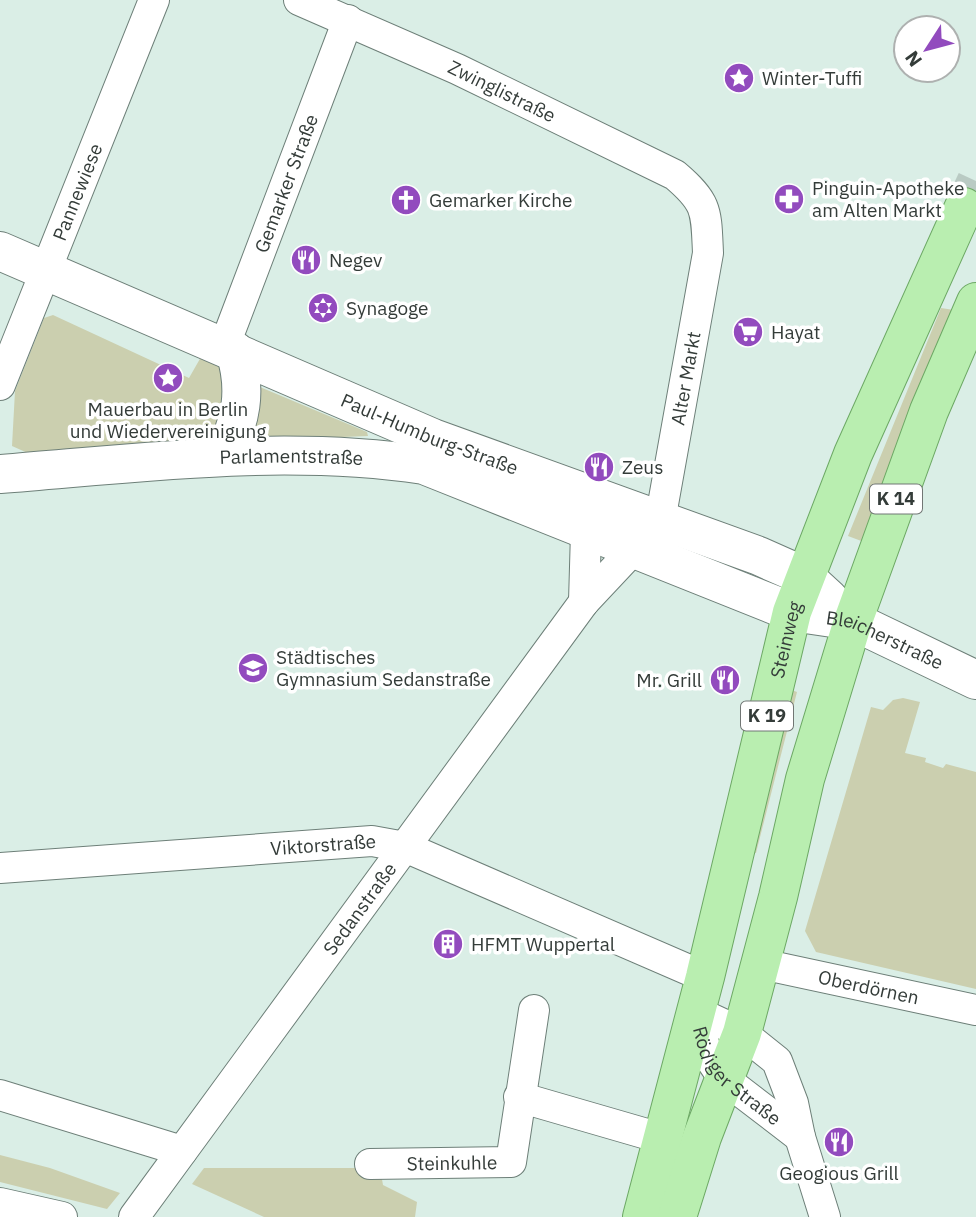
<svg xmlns="http://www.w3.org/2000/svg" width="976" height="1217" font-family="'IBM Plex Sans',sans-serif">
  <style>
    .green { fill: #cbcfaf }
    .lines { fill: none; stroke-linecap: round; stroke-linejoin: round }
    .primary-tunnel { stroke: #b9cac3; stroke-width: 38; stroke-dasharray: 38 19; stroke-linecap: butt }
    .street-casing { stroke: #6d7f78; stroke-width: 32 }
    .secondary-casing { stroke: #6d7f78; stroke-width: 40 }
    .primary-casing { stroke: #6ca864; stroke-width: 40 }
    .street { stroke: #fff; stroke-width: 30 }
    .secondary { stroke: #fff; stroke-width: 38 }
    .primary { stroke: #b9eeb0; stroke-width: 38 }
    .labels { text-anchor: middle; stroke-width: 7; stroke-linejoin: round; paint-order: stroke }
    .shield { fill: #fff; stroke: #717674; stroke-width: 2 }
    .shield-label { font-size: 18px; font-weight: bold; fill: #343c39 }
    .poi-label { font-size: 19px; fill: #343c39; stroke: #fff; text-anchor: start }
    .street-label { font-size: 19px; fill: #343c39; stroke: #fff }
  </style>
  <rect width="100%" height="100%" fill="#daeee6"/>
  <path class="green" d="M941,308L954,310L864,542L848,536Z
    M53,315L189,378L205,350L225,375L224,427L205,442L30,454L12,446L15,391L44,318Z
    M253,384L367,432L368,436L242,441Z
    M789,689L797,692L756,853H753Z
    M903,698L920,702L905,753L926,758L925,762L943,768L946,764L976,772V989L816,952L805,931L871,707L883,710L893,700Z
    M0,1155L50,1168L120,1193L107,1209L0,1182Z
    M204,1168H380L383,1185L417,1202L415,1217H264L192,1184Z"/>
  <g class="lines">
    <path class="primary-tunnel" d="M964,207L976,181"/>
    <g class="street-casing">
      <g id="street">
        <path id="s1" d="M224,347L348,20"/>
        <path id="s2" d="M0,385L154,0"/>
        <path d="M584,602L586,532"/>
        <path id="s3" d="M0,868L372,841L405,847L705,977"/>
        <path id="s4" d="M761,964L976,1010"/>
        <path d="M695,1011L742,1033L777,1061L793,1103L800,1137L825,1217"/>
        <path id="s5" d="M695,1011L707,1054L723,1078L800,1137"/>
        <path d="M0,1095L182,1151"/>
        <path d="M519,1097L664,1139"/>
        <path id="s6" d="M370,1164L511,1162L534,1010"/>
        <path d="M0,1203L62,1217"/>
        <path id="s7" d="M134,1217L584,602L660,521L708,253C706,211 708,203 675,175L457,69L299,0"/>
      </g>
    </g>
    <g class="secondary-casing">
      <g id="secondary">
        <path id="s8" d="M0,251L433,438L759,556L804,576L829,599"/>
        <path d="M221,457C242,423 247,390 235,351"/>
        <path id="s9" d="M0,474C140,463 283,444 424,465L792,612L853,621L976,680"/>
      </g>
    </g>
    <g class="primary-casing">
      <g id="primary">
        <path id="s10" d="M642,1217L705,977L792,612L853,454L964,207"/>
        <path d="M677,1217L702,1137L742,1033L778,897L805,779L853,621L929,411L976,302"/>
      </g>
    </g>
    <use href="#street" class="street"/>
    <use href="#secondary" class="secondary"/>
    <use href="#primary" class="primary"/>
  </g>
  <defs>
    <g id="sight-disc" transform="scale(1.575)"><circle r="9.5" fill="#924bbe" stroke="#fff"/><path d="M0-6L1.8-2.2L6-1.7L2.9 1.2L3.7 5.4L0 3.3L-3.7 5.4L-2.9 1.2L-6-1.7L-1.8-2.2Z" fill="#fff"/></g>
    <g id="pharmacy-disc" transform="scale(1.575)"><circle r="9.5" fill="#924bbe" stroke="#fff"/><path d="M-2-6h4v4h4v4h-4v4h-4v-4h-4v-4h4Z" fill="#fff"/></g>
    <g id="church-disc" transform="scale(1.575)"><circle r="9.5" fill="#924bbe" stroke="#fff"/><path d="M-1.2-6h2.4v3.5h3.3v2.4h-3.3V6h-2.4V-.1h-3.3v-2.4h3.3Z" fill="#fff"/></g>
    <g id="restaurant-disc" transform="scale(1.575)"><circle r="9.5" fill="#924bbe" stroke="#fff"/><path d="M-5-6h1v4h1v-4h1v4h1v-4h1v5L-1.5 .5V6h-2V.5L-5-1ZM5-6V6H3V1.5H1.5Q1.5-4 5-6Z" fill="#fff"/></g>
    <g id="synagogue-disc" transform="scale(1.575)"><circle r="9.5" fill="#924bbe" stroke="#fff"/><path d="M0-6.5L5.6 3.2H-5.6ZM0 6.5L5.6-3.2H-5.6Z" fill="#fff"/></g>
    <g id="supermarket-disc" transform="scale(1.575)"><circle r="9.5" fill="#924bbe" stroke="#fff"/><path d="M-6-5.5h2.5l.6 2H6L4.5 2H-2.5L-4.4-4H-6ZM-1.5 3.2a1.3 1.3 0 1 0 .1 0ZM3 3.2a1.3 1.3 0 1 0 .1 0Z" fill="#fff"/></g>
    <g id="school-disc" transform="scale(1.575)"><circle r="9.5" fill="#924bbe" stroke="#fff"/><path d="M0-5L7-2L0 1L-7-2ZM-4 1L0 2.5L4 1V4Q0 6-4 4Z" fill="#fff"/></g>
    <g id="building-disc" transform="scale(1.575)"><circle r="9.5" fill="#924bbe" stroke="#fff"/><path d="M-4-6H4V6H1V3H-1V6H-4ZM-2.5-4.3h1.7v1.8h-1.7ZM.8-4.3h1.7v1.8H.8ZM-2.5-1h1.7V.8h-1.7ZM.8-1h1.7V.8H.8Z" fill="#fff"/></g>
  </defs>
  <g fill-rule="evenodd">
    <use href="#sight-disc" x="739" y="78"/>
    <use href="#pharmacy-disc" x="789" y="199"/>
    <use href="#church-disc" x="406" y="200"/>
    <use href="#restaurant-disc" x="306" y="260"/>
    <use href="#synagogue-disc" x="323" y="308"/>
    <use href="#supermarket-disc" x="748" y="332"/>
    <use href="#sight-disc" x="168" y="378"/>
    <use href="#restaurant-disc" x="599" y="467"/>
    <use href="#school-disc" x="253" y="668"/>
    <use href="#restaurant-disc" x="725" y="680"/>
    <use href="#building-disc" x="448" y="944"/>
    <use href="#restaurant-disc" x="839" y="1142"/>
  </g>
  <g class="labels">
    <g class="shield">
      <rect x="870" y="484.5" width="52" height="29" rx="5"/>
      <rect x="741" y="701.5" width="52" height="29" rx="5"/>
    </g>
    <g class="shield-label">
      <text x="896" y="505">K 14</text>
      <text x="767" y="722">K 19</text>
    </g>
    <g class="poi-label">
      <text x="762" y="85">Winter-Tuffi</text>
      <text x="812" y="195">Pinguin-Apotheke<tspan x="812" dy="22">am Alten Markt</tspan></text>
      <text x="429" y="207">Gemarker Kirche</text>
      <text x="329" y="267">Negev</text>
      <text x="346" y="315">Synagoge</text>
      <text x="771" y="339">Hayat</text>
      <text x="168" y="416" text-anchor="middle">Mauerbau in Berlin<tspan x="168" dy="22">und Wiedervereinigung</tspan></text>
      <text x="622" y="474">Zeus</text>
      <text x="276" y="664">Städtisches<tspan x="276" dy="22">Gymnasium Sedanstraße</tspan></text>
      <text x="702" y="687" text-anchor="end">Mr. Grill</text>
      <text x="471" y="951">HFMT Wuppertal</text>
      <text x="839" y="1180" text-anchor="middle">Geogious Grill</text>
    </g>
    <g class="street-label">
      <text transform="translate(502 91) rotate(26)" y="7">Zwinglistraße</text>
      <text dy="7" stroke="none"><textPath href="#s1" startOffset="175">Gemarker Straße</textPath></text>
      <text dy="7" stroke="none"><textPath href="#s2" startOffset="208">Pannewiese</textPath></text>
      <text dy="7" stroke="none"><textPath href="#s7" startOffset="1018">Alter Markt</textPath></text>
      <text dy="7" stroke="none"><textPath href="#s8" startOffset="467">Paul-Humburg-Straße</textPath></text>
      <text dy="7" stroke="none"><textPath href="#s9" startOffset="292">Parlamentstraße</textPath></text>
      <text dy="7" stroke="none"><textPath href="#s10" startOffset="595">Steinweg</textPath></text>
      <text dy="7" stroke="none"><textPath href="#s9" startOffset="919">Bleicherstraße</textPath></text>
      <text dy="7" stroke="none"><textPath href="#s3" startOffset="324">Viktorstraße</textPath></text>
      <text dy="7" stroke="none"><textPath href="#s7" startOffset="382">Sedanstraße</textPath></text>
      <text dy="7" stroke="none"><textPath href="#s4" startOffset="110">Oberdörnen</textPath></text>
      <text dy="7" stroke="none"><textPath href="#s5" startOffset="80">Rödiger Straße</textPath></text>
      <text dy="7" stroke="none"><textPath href="#s6" startOffset="82">Steinkuhle</textPath></text>
    </g>
  </g>
  <g transform="translate(927 49) rotate(234)"><circle r="33" fill="#ffffff" stroke="#aeb1b0" stroke-width="2"/>
  <path d="M0-5L12 26L0 18L-12 26Z" fill="#924bbe"/>
  <text y="-10" font-size="19" font-weight="bold" text-anchor="middle" fill="#343c39">N</text>
  </g>
</svg>
